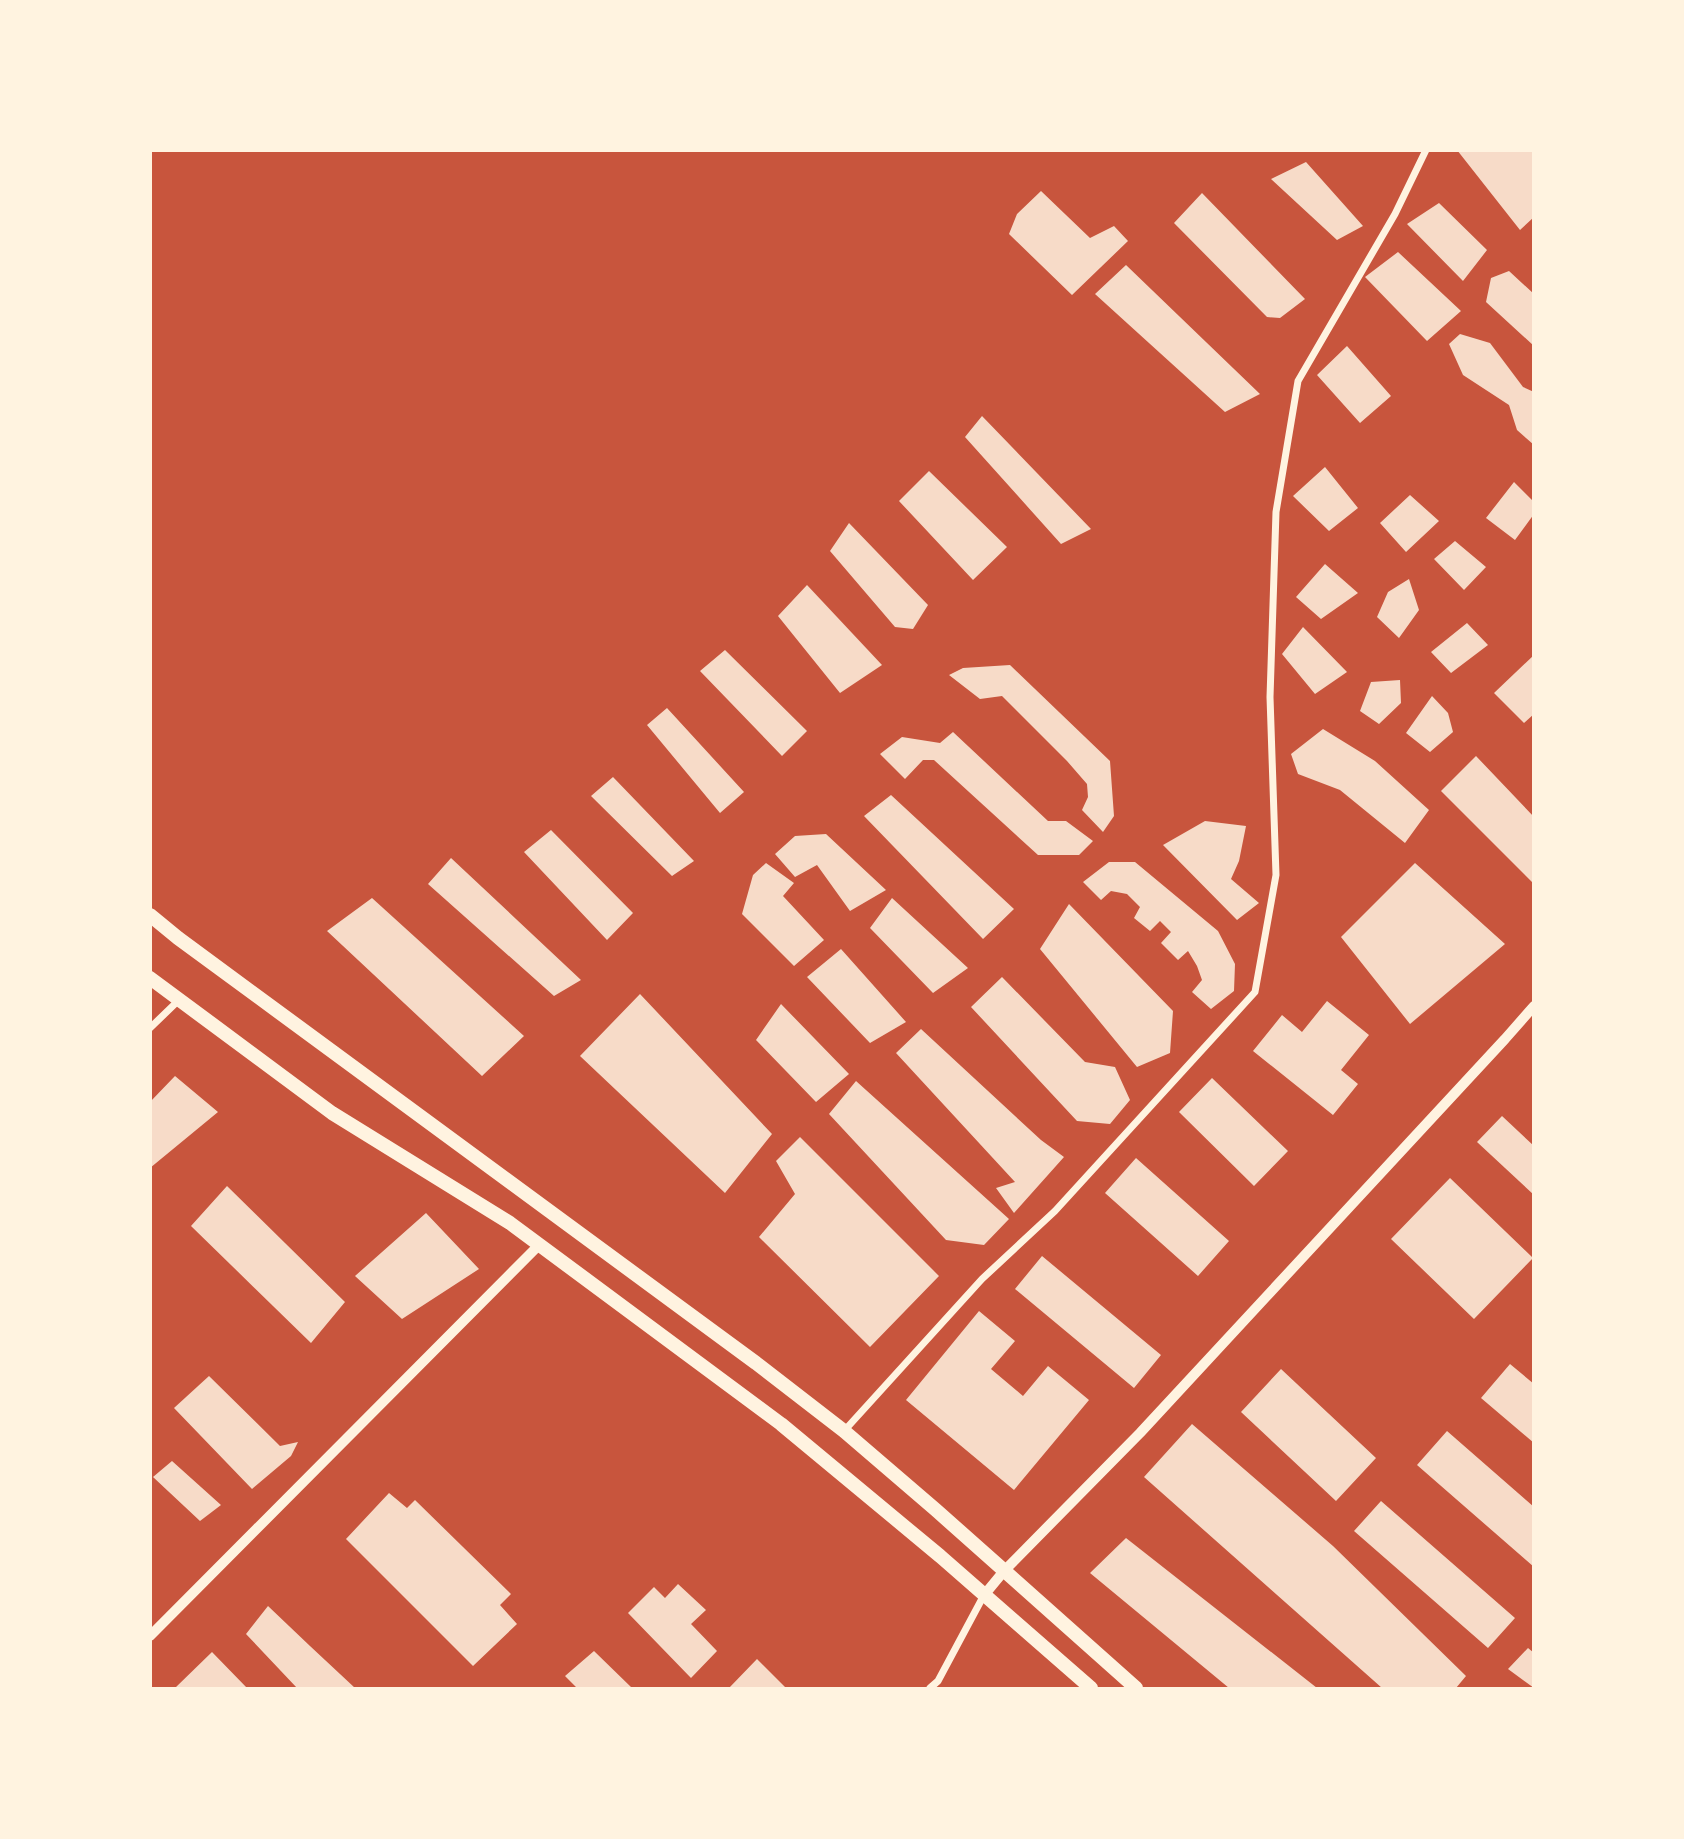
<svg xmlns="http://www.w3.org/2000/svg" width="1684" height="1839" font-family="Spectral,serif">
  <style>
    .building { fill: #f7dbc8 }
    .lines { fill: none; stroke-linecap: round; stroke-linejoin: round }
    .minor { stroke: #fff3e0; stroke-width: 7 }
    .tertiary { stroke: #fff3e0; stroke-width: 10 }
    .primary { stroke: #fff3e0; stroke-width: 14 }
  </style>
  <rect width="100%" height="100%" fill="#c8553d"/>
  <path class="building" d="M1457,150H1534V217L1520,230Z
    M1306,162L1363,226L1337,240L1271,179Z
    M1041,191L1090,238L1114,226L1128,241L1072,295L1009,234L1017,214Z
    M1202,193L1305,299L1280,318L1267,317L1174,223Z
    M1439,203L1487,250L1463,281L1407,224Z
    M1398,252L1461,311L1427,341L1365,277Z
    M1126,265L1260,394L1225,412L1095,294Z
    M1509,271L1534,294V346L1486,302L1491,278Z
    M1460,334L1490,343L1523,387L1534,392V445L1517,430L1509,405L1463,375L1449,344Z
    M1347,346L1391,396L1360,423L1317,375Z
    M982,416L1091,529L1061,544L965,437Z
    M1325,467L1358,508L1329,531L1293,496Z
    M929,471L1007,547L973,580L899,501Z
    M1514,482L1534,502V514L1515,540L1486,518Z
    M1410,495L1439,521L1406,552L1380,523Z
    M849,523L928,605L913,629L895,627L830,551Z
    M1455,541L1486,567L1464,590L1434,559Z
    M1325,564L1358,593L1321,619L1296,597Z
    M1409,579L1419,610L1399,638L1377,617L1388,592Z
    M807,585L882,665L840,693L778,616Z
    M1467,623L1488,645L1451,673L1431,652Z
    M1303,627L1347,672L1315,694L1282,654Z
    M725,650L807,731L782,756L700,671Z
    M1534,655V714L1524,723L1494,693Z
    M1010,665L1110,761L1114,816L1103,832L1082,810L1088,797L1087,784L1067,761L1002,696L980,699L949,675L963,668Z
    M1400,680L1401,703L1379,724L1360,711L1371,682Z
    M1432,696L1448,713L1453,732L1430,752L1406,733Z
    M667,708L744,792L720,813L647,725Z
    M1323,729L1375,761L1429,810L1405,843L1340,790L1298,774L1291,754Z
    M953,732L1048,821H1066L1093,841L1079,855H1038L934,760H923L905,779L880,754L902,737L940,743Z
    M1476,756L1534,817V884L1441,791Z
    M613,777L694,861L672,876L591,796Z
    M891,795L1014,909L983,939L864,816Z
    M1205,821L1246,826L1239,861L1231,879L1259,903L1237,920L1163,845Z
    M551,830L633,913L607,940L524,852Z
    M826,834L886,890L850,911L817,865L795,877L775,854L795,836Z
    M451,858L581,980L554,996L428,884Z
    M1109,862H1135L1218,931L1235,964L1234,991L1211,1009L1192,992L1202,980L1197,966L1188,951L1178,960L1161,943L1171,932L1160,921L1150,931L1134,918L1140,907L1127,894L1111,891L1101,900L1083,882Z
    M766,863L794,883L783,896L824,940L794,966L742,914L753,875Z
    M1415,863L1505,944L1410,1024L1341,937Z
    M372,898L524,1036L482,1076L327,931Z
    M892,898L968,968L933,993L870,928Z
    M1069,904L1173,1011L1170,1053L1137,1067L1040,949Z
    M841,949L906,1022L870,1043L807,977Z
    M1002,977L1085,1062L1115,1067L1130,1100L1110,1124L1077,1121L971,1007Z
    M640,994L772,1134L725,1193L580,1056Z
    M1327,1001L1369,1035L1341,1070L1358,1084L1333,1115L1253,1051L1282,1015L1302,1032Z
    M781,1004L849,1074L816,1102L756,1040Z
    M921,1029L1041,1140L1064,1157L1014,1213L996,1188L1015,1182L896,1053Z
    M175,1076L218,1112L150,1168V1102Z
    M1212,1078L1288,1151L1254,1186L1179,1112Z
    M856,1081L1009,1219L984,1245L946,1240L829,1114Z
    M1502,1116L1534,1146V1195L1477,1142Z
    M800,1137L939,1276L870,1347L759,1237L795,1194L776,1161Z
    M1136,1158L1229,1241L1198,1276L1105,1193Z
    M1450,1178L1533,1258L1474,1319L1391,1239Z
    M227,1186L345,1302L311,1343L191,1226Z
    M426,1213L479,1269L402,1319L355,1276Z
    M1042,1256L1161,1355L1134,1388L1015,1289Z
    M979,1311L1015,1341L991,1369L1023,1396L1048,1366L1089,1400L1014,1490L906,1400Z
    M1510,1364L1534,1384V1443L1481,1398Z
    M1281,1369L1376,1458L1336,1501L1241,1412Z
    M209,1376L280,1446L298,1442L291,1456L252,1489L174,1408Z
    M1192,1424L1333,1546L1466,1676L1456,1688H1382L1144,1477Z
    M1447,1431L1534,1507V1567L1417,1465Z
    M172,1461L221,1505L200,1521L153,1477Z
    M389,1493L407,1508L415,1500L511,1594L500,1605L517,1624L473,1666L346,1539Z
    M1381,1501L1515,1618L1488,1648L1354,1531Z
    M1126,1538L1317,1688H1229L1090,1573Z
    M678,1584L706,1610L691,1624L717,1651L691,1678L628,1613L654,1587L665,1598Z
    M268,1606L310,1646L355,1688H297L246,1634Z
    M1528,1648L1534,1653V1688L1508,1669Z
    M594,1651L632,1688H577L565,1676Z
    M212,1652L247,1688H175Z
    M757,1659L786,1688H729Z"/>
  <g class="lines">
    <path class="minor" d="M150,1028L180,999
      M844,1431L982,1279L1055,1211L1255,992L1276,875L1270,697L1276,512L1298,381L1395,214L1426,150
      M930,1688L938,1681L984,1595"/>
    <path class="tertiary" d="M985,1594L1004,1571L1140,1433L1505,1039L1534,1006
      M150,1636L539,1245"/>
    <path class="primary" d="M150,915L178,938L756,1363L844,1431L936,1510L1136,1688
      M150,978L332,1113L510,1223L781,1424L940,1556L1091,1688"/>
  </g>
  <rect width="1684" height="1839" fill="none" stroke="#fff3e0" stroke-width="304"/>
</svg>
